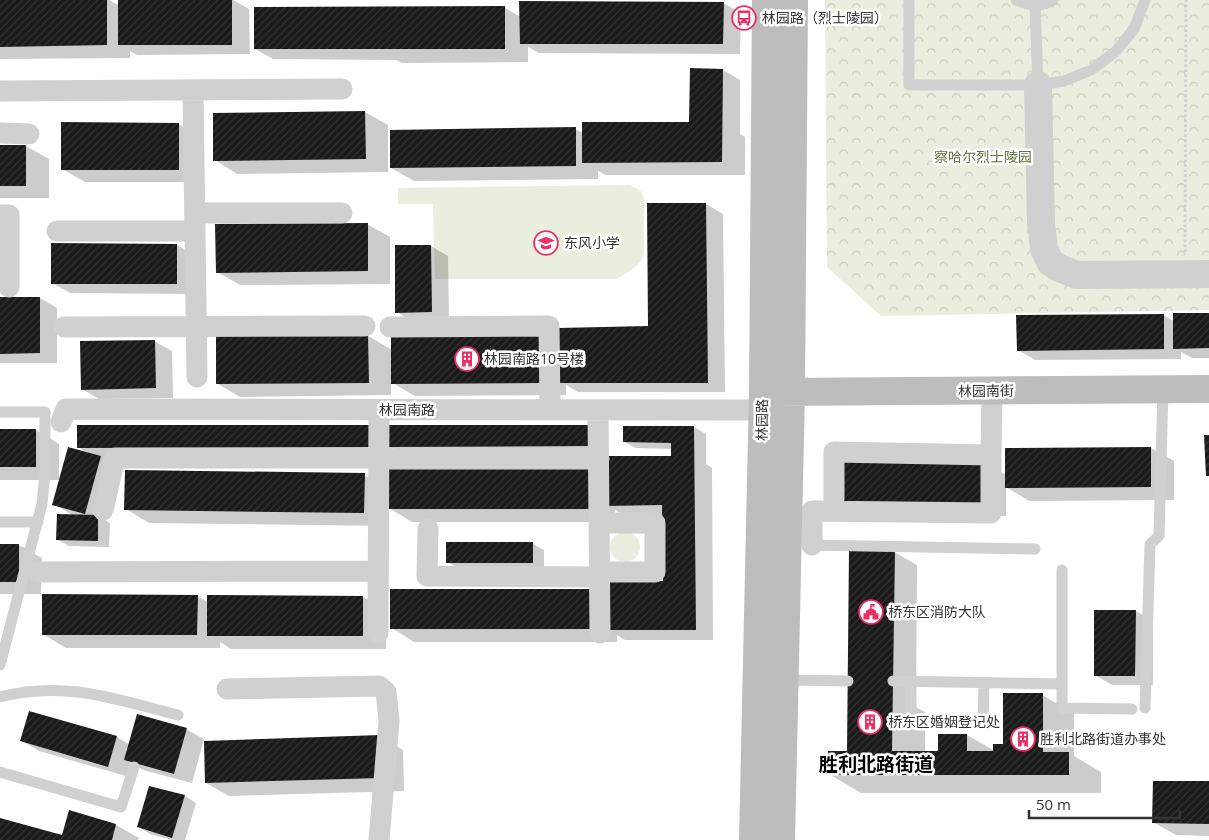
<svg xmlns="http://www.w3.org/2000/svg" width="1209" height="840" font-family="'Open Sans','Noto Sans SC',sans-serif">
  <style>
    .green { fill: #e9eede }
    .park { fill: url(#park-crowns) }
    .shadow { fill: #0003 }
    .building { fill: url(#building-hatch) }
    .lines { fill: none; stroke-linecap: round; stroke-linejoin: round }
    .path { stroke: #d0d0d0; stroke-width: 3; stroke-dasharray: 2.5 2.5; stroke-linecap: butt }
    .service { stroke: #d0d0d0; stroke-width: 11 }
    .minor { stroke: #d0d0d0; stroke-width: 21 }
    .tertiary { stroke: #d0d0d0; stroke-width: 28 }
    .secondary { stroke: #bdbdbd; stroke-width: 28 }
    .labels { text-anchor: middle; stroke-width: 5; stroke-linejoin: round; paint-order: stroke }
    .poi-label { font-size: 14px; fill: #333; stroke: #fff; text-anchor: start }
    .park-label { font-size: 14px; fill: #60733c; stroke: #fff }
    .street-label { font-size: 14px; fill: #333; stroke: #fff }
    .district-label { font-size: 19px; font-weight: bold; fill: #000; stroke: #fff }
  </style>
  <defs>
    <pattern id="park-crowns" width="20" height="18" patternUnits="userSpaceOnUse" patternTransform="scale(1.25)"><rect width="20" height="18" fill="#e9eede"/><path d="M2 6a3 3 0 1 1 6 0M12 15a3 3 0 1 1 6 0" fill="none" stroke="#c8cdbf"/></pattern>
    <pattern id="building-hatch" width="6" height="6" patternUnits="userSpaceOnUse" patternTransform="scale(1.25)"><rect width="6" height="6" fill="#1a1a1a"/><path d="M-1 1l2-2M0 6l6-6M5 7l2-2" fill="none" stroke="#333"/></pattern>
  </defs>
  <rect width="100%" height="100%" fill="#fff"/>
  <path class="green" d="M630,185L641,191L644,198V254C640,267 628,272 616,279H435L433,204H398V188Z
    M610 547a15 15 0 1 1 30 0a15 15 0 1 1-30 0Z"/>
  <path class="park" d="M825,0H1209V310L881,316L827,267Z"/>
  <path class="shadow" d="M0,0H109L120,6V0H233L249,9L250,54L137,55L130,51V58L0,59Z
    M723,3L741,13L740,54L539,53L528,47V62L402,63L396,60L273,59L255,49L505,8L521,17Z
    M691,69L723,70L740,80V134L745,137V175H606L598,171V179L414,181L391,168L575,129L583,133L695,124Z
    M365,112L388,125V172L237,174L215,160Z
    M178,124L201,137V182H85L62,169Z
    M0,146H26L49,159V198H0Z
    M706,204L723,214L725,392H578L566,385V395L415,396L391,382V395L240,397L218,384L368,336L392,350L650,327Z
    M367,224L390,237V284L240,285L217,272Z
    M177,245L194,255V294L70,293L52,283Z
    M431,246L448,256L449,322H414L397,312Z
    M0,298H40L57,308V363H0Z
    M1209,314V358H1192L1181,352V359L1035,360L1018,350L1163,315L1175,322Z
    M154,341L172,351L173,398L99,399L82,389Z
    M694,427L706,434V464L712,468L713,640H625L617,635V642H414L392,628L664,582L663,515H624L615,510V522H412L387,507V526L149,523L126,509L364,475L389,489L673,458L672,449L636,448L624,442Z
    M0,430H36L59,444V480H0Z
    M607,437L606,455L407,456L393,448V459L105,460L103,519L110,523L109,547L69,546L58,540L74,516L54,504L89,453L78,447Z
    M1151,448L1174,461V500L1029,501L1006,487V516L865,514L983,462L1006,475Z
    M533,544L544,550V569L459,568L447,562Z
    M0,545H19L42,558L41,594H0Z
    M894,552L917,565L916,707L925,712V752H939L967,735L995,751L1004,746L1042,695L1074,713V756L1101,772V793H861L829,774L848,752Z
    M197,596L209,603L363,597L386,610V649H231L220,642V648H66L43,634Z
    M1136,611L1153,621V685H1112L1095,675Z
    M186,729L204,739L192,783L143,770L130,762L126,776L39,751L22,741L117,737L130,745Z
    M380,737L403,750L404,791L229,796L206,783Z
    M1209,783V836L1176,835L1153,822Z
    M150,787L185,796L196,803L185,840H172L150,834L139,827Z
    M70,812L116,825L139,838L138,840H0V819L63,837Z"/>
  <path class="building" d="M0,0H107V45L0,47Z
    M118,0H232V45H118Z
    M519,1L724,2L723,44H520Z
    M505,6V49H254V7Z
    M690,68L723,69L722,162L582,163V122H689Z
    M365,111L366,159L213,161V113Z
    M61,122L179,123V170H61Z
    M576,127V166L390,168V130Z
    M0,145H26V186H0Z
    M647,203H706L708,383H559L558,328L648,326Z
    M368,223V271L216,273L215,224Z
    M51,243L177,244V284H51Z
    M395,245H431L432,312L395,313Z
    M0,297H40V353L0,354Z
    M1173,313H1209V348L1173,349Z
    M1164,314V349L1017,351L1016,315Z
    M543,334L544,383L391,384V336Z
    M368,335L369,383L216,384V336Z
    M155,340L156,388L81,390L80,341Z
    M77,425H371V447L77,448Z
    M388,425H590L589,446L388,447Z
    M623,426H694L696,630H606V581H663L662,505L605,506V456H671V443L623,442Z
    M0,429H36V467H0Z
    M1204,435H1209V476H1206Z
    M68,447L101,456L85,514L52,505Z
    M1151,447V487L1005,488V448Z
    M841,459L983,460V503L841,502Z
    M388,469H592V509H388Z
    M125,470L365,473L364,513L124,510Z
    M57,514L98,515V541L56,540Z
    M446,542H533V563H446Z
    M0,544H19V582H0Z
    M849,550L895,551L892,751H938V734H967V751H993V744H1003V693H1043V752H1069V775H828V751H847Z
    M390,589H595V629H390Z
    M42,594L198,595L197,635H42Z
    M207,595L363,596V636H207Z
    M1094,610H1136L1135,676H1094Z
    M29,711L117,736L108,767L20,741Z
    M137,714L187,728L174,774L124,760Z
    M380,735L381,778L205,783L204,741Z
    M1153,781H1209V824L1152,823Z
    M149,786L185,795L172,838L137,827Z
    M69,810L116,824L112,840H0V818L62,835Z"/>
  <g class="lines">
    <path class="path" d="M1185,252L1186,0"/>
    <path class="service" d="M909,0V85H1038L1064,81L1091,70L1115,52L1134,29L1145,0
      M1016,0C1029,5 1041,8 1053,0
      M1035,5L1038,85
      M0,412H45V473L42,504L0,665
      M0,522H38
      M809,545L1035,549
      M1062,570V708L1132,709
      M785,680L848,681
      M893,681L1062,684
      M911,682V722L983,723L984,683
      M0,697C65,680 115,699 178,715
      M1145,708L1150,544L1159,536L1163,389
      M0,772L121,807L134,767"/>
    <path class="minor" d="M193,90L197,377
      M0,91L342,89
      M0,133L29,134
      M195,213H342
      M0,215H9V287
      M57,231H195
      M64,327L365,326
      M390,327L549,326L550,410
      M598,410L600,633
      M61,422L66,409L762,410
      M389,459H599
      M834,499V452L991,455L992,391
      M103,510L115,458H379
      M599,523H655V572H600
      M428,529L427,576L600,577
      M812,545V511L991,513V455
      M39,572L378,571
      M378,633L379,410
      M227,689L379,686L386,692L389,721L379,840"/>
    <path class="tertiary" d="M1038,85L1041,223L1044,249L1050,262L1059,268L1077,275L1209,274"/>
    <path class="secondary" d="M774,392L1209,389
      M753,840L763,392L766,0
      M781,840L791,393L794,0"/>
  </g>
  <defs>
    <g id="bus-ring" transform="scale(1.25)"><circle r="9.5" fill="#fff" stroke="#ef2f63" stroke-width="1.5"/><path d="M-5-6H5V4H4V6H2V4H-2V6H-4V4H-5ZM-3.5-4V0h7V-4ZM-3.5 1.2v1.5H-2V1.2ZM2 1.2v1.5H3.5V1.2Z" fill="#ef2f63"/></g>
    <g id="school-ring" transform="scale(1.25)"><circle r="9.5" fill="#fff" stroke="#ef2f63" stroke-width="1.5"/><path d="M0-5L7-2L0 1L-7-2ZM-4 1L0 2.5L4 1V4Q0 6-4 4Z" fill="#ef2f63"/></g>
    <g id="building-ring" transform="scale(1.25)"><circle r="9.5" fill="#fff" stroke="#ef2f63" stroke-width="1.5"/><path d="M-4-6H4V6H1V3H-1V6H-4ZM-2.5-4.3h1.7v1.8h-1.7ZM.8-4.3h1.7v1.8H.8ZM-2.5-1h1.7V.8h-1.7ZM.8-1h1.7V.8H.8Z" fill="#ef2f63"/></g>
    <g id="civic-ring" transform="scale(1.25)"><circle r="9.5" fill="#fff" stroke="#ef2f63" stroke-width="1.5"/><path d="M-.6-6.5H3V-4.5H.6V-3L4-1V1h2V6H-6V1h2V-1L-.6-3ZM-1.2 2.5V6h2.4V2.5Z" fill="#ef2f63"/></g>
  </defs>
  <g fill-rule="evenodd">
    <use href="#bus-ring" x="744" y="18"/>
    <use href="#school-ring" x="546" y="243"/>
    <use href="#building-ring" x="467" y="359"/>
    <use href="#civic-ring" x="871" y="612"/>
    <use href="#building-ring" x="870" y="722"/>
    <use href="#building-ring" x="1023" y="739"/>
  </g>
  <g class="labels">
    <g class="poi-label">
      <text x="762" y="23">林园路（烈士陵园）</text>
      <text x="564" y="248">东风小学</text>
      <text x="484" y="364">林园南路10号楼</text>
      <text x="888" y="617">桥东区消防大队</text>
      <text x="888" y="727">桥东区婚姻登记处</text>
      <text x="1040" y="744">胜利北路街道办事处</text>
    </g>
    <g class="park-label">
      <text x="983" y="162">察哈尔烈士陵园</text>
    </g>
    <g class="street-label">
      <text transform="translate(986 391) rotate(-1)" y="5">林园南街</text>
      <text x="407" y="415">林园南路</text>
      <text transform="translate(762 420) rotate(-89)" y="5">林园路</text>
    </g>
    <g class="district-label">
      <text x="876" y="771">胜利北路街道</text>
    </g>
  </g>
  <path d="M1029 810v8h151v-8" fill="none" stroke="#333333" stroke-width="2.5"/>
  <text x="1036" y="810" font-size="15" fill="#333333" stroke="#ffffff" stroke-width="4" paint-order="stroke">50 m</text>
</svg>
